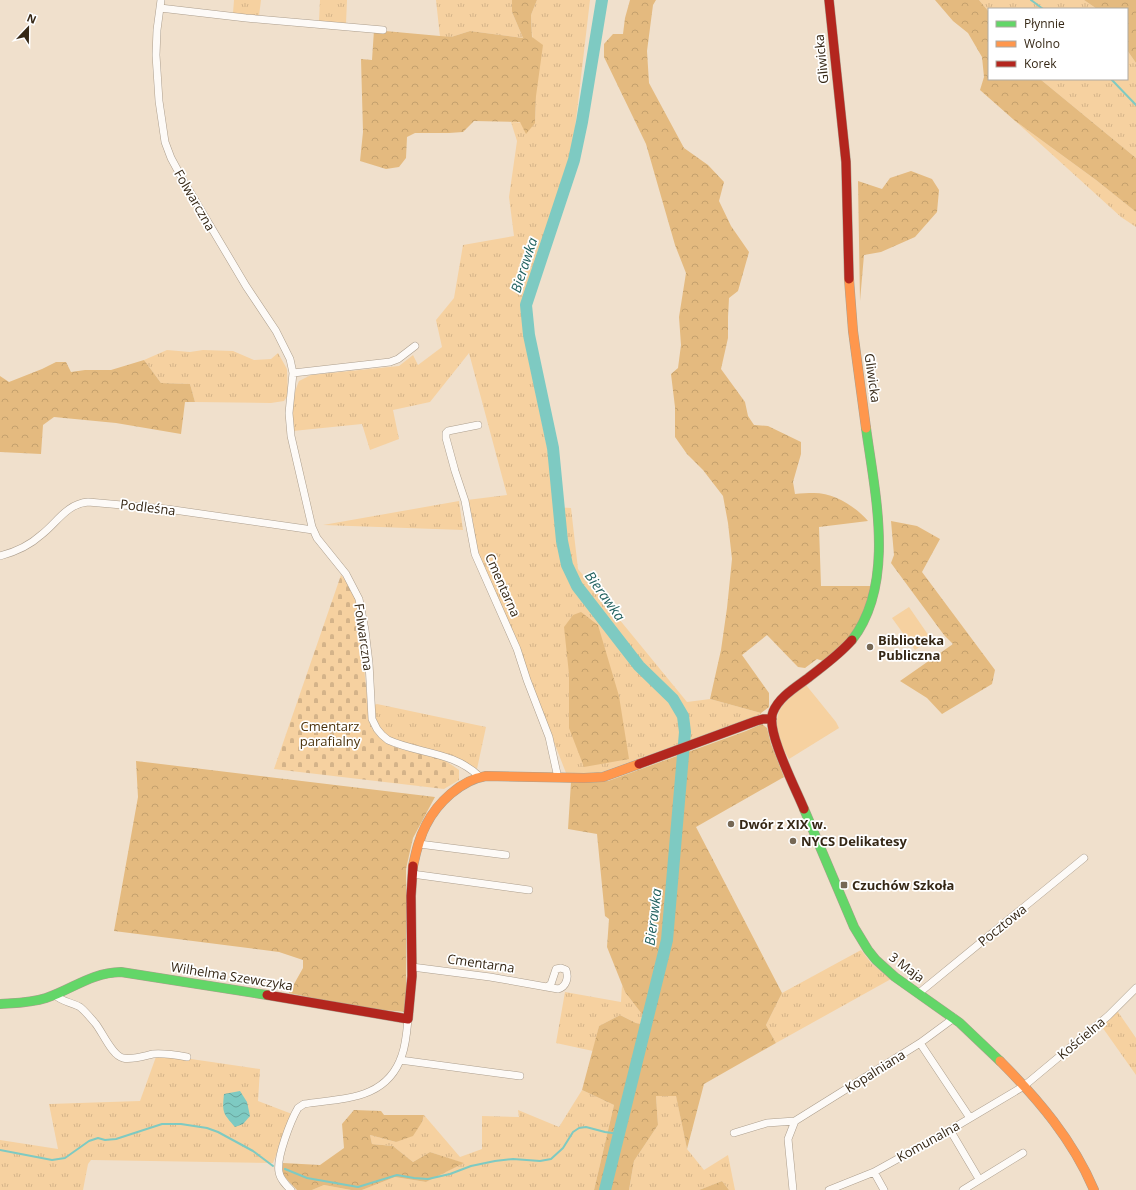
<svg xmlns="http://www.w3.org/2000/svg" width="1136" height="1190" font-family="'Open Sans',sans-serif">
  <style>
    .grass { fill: url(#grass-tufts) }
    .forest { fill: url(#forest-crowns) }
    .cemetery { fill: url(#cemetery-stones) }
    .park { fill: #f6d1a0 }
    .water { fill: url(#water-waves) }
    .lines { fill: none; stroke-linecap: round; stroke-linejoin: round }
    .stream { stroke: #7ecac2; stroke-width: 2 }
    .river { stroke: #7ecac2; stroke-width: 12 }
    .street-casing { stroke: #ac9e8d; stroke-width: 8 }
    .fast-casing { stroke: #ac9e8d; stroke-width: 10 }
    .slow-casing { stroke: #ac9e8d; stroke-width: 10 }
    .jam-casing { stroke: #ac9e8d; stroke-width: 10 }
    .street { stroke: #fdfaf7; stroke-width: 7 }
    .fast { stroke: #63d668; stroke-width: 9 }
    .slow { stroke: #ff974d; stroke-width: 9 }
    .jam { stroke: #b3261e; stroke-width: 9 }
    .poi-dot { fill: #766855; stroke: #fff; stroke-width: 1.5 }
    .labels { text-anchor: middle; stroke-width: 3.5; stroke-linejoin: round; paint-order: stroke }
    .street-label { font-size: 13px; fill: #352715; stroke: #fff }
    .poi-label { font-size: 13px; font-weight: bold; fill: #352715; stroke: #fff; text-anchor: start }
    .park-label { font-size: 13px; fill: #4a310a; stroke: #fff }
    .water-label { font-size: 14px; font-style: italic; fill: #21615f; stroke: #fff }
  </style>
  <defs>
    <pattern id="grass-tufts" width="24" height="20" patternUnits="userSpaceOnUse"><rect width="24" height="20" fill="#f6d1a0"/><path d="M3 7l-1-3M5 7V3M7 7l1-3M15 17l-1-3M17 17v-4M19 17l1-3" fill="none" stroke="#d4b389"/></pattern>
    <pattern id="forest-crowns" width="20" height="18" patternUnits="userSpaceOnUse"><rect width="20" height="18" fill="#e4ba7f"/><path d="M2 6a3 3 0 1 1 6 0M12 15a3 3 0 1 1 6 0" fill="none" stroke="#c4a06d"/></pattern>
    <pattern id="cemetery-stones" width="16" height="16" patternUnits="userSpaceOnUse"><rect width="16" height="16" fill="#f6d1a0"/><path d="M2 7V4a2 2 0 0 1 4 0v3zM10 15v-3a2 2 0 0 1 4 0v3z" fill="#d4b389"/></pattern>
    <pattern id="water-waves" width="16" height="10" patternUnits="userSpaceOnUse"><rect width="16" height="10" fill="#7ecac2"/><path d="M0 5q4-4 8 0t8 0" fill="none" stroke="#68a49c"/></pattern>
  </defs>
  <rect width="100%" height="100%" fill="#f0e0cc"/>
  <path class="grass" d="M234,0H261L259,16L233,13Z
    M320,0H347L346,24L319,21Z
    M436,0H512V12L523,38L470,31L451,37H440Z
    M537,0H590L572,154L526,294L524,337L550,462L554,507L571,508L578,569L687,702L710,699L761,713V714L599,773H566L531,683L478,552L473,532V520L467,500L507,495L469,353L430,402L393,410L399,439L370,450L362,424L293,431C291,413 292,397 299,381L311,375L399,366L413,355L418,365L442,347L436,320L454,298L463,245L514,236L509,197L517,141L511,122L535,123L536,96L531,15Z
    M979,0H1084L1097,9H989V12Z
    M1127,50L1136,63V158L1040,79H1127Z
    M1014,120L1096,180L1136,212V227L1121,217Z
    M167,350L190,352L203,350L233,351L254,360L271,359L278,353L287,369L288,395L284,401L271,403L195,402L190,384L161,383L144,360Z
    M459,501L463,530L323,525Z
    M377,704L486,727L477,769C467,763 457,758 446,754C432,749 393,743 384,734C376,724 375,717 374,705Z
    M861,950L872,964L891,979L776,1043L766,1025L782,993Z
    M622,985L625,992L651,1026L636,1023L620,1015L599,1026L593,1051L556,1043L565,992L621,1002Z
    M1116,1009L1136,1038V1075L1100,1024Z
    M157,1054L260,1069L258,1101L292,1114L273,1163L91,1160L88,1164L83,1190H0V1140L58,1149L49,1104L140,1101Z
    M582,1090L614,1105L594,1190H362L395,1177L426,1182L463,1163L430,1152L413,1162L393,1146L372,1144L370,1135L396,1142L422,1122L424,1115L460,1157L482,1149V1116L519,1117L518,1110L559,1127Z
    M676,1095L687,1149L704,1170L728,1155L735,1190H729L722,1181L699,1190H629L634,1161L658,1125L656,1096Z
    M324,1185L351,1190H312Z"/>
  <path class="forest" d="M512,0H537L531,15L532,37L543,45L536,96L535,123L526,134L520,122L474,121L463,132L449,133H415L407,137L406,158L399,167L386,169L360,161L363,132L361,59L372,60L374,30L451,37L470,31L523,38L512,12Z
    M630,0H656L653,5L647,51L649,83L684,148L708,165L724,182L719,201L731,226L749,252L738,291L729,298L728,317V338L721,369L745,402L748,416L754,425L768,426L801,442V454L793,482L795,494C801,493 808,493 814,493C834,493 855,506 868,521L819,527L821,586H871L866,606L853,634L823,661L817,659L805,668L798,667L767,635L742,655L769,693V707L761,713L710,699L721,650L727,608L732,559L728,523L723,496L703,470L687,454L675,437V407L671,374L678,368L681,345L679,317L686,273L675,245L646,144L604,57V44L613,34H623L625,18Z
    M935,0H979L989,12V79H1040L1136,158V212L1096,180L1014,120L980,90L984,77L982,57L968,33L953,21Z
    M1084,0H1136V63L1127,50V9H1097Z
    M911,171L932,179L939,190L937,212L915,237L881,252L864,255L860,301L858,181L882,189L890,178Z
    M144,360L161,383L190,384L195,402H185L181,434L116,423L54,417L43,425L41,454L0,452V376L9,382L42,369L56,362H66L71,372L85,370H111Z
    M891,521L917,526L940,539L922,572L995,670L992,684L942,714L927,698L900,681L953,644L944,635L891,563L894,555Z
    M581,612L598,625L619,696L629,759L584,767L569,728V674L564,627L573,615Z
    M762,724L767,728L771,744L784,777L696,827L782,993L766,1025L776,1043L704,1084L687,1149L676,1096H656L658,1125L634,1161L629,1190H594L614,1105L582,1090L599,1026L620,1015L636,1023L651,1026L625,992L607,947L609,919L605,916L597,834L568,829L571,782L608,781L746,731Z
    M136,761L435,797L413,838L406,869V1012L361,1008L289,993L303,968V960L279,952L114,931L138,797Z
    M354,1110L381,1111L384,1115H424L422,1122L413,1136L396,1142L370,1135L372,1144L393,1146L413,1162L430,1152L464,1163L426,1182L395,1177L362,1190H351L324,1185L312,1190H297L282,1174L283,1163L320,1165L344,1148L342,1124Z
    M722,1181L729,1190H699Z"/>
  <path class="cemetery" d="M341,575L356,593L370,724C383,752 409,749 434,757C443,759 451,764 459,770V780L444,789L274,769Z"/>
  <path class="park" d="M909,607L931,639L915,650L892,618Z
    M806,685L836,722L839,728L789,759C779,742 770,720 784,704C790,697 799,691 806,685Z"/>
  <path class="water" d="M240,1091L247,1102L250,1116L243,1124L235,1127C223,1113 222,1113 224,1094Z"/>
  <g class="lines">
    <path class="stream" d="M1031,0L1043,9
      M1111,79L1136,105
      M0,1150L52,1160L65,1158L89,1141L98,1138L105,1140L116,1139L162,1124H181L207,1128L218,1132L253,1151L273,1166
      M285,1169L307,1178L358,1187L397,1175L414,1178L428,1179L450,1174L471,1166L495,1161L513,1159L540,1161L551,1159L563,1148L573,1132L579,1128L586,1127L605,1132L619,1134"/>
    <path class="river" d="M602,0L582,122L574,160L526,305L529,335L553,448L562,541L567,565L577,586L639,666L673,699L683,716L685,732L667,940L605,1190"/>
    <g class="street-casing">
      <path id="street" d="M161,0L157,30L156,55L159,101L165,142L171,158L183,180L246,286L276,331L290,359L293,373L289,413L291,436L312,527L317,538L346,574L359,599L365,630L369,663L372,719L377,729L382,735L388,740C419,754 453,751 480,777
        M160,8L246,18L383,30
        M293,373L390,362L398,359L415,346
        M478,425L448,431L446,433V438L455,471L465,501L475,554L517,649L527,680L549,737L558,778
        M0,556C15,552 29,546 41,535C57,523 66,504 88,502L167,509L313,530
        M419,844L506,855
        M412,874L529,890
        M412,967L490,977L558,989C566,987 569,978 566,970L561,968L556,969L551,984L547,987
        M919,993L1084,858
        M55,995C62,1002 71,1002 80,1007C85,1011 90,1017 95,1023C102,1031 112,1056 123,1058C132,1060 144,1056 153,1054C165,1053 176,1055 187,1057
        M920,1043L970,1118
        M400,1060L520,1076
        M950,1130L979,1179
        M734,1133L767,1123L795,1121
        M874,1172L884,1190
        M291,1190C286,1185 280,1179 279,1172C276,1158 291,1120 298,1108L304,1104C342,1098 387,1101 402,1055C406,1044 407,1030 408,1019
        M793,1190L788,1139L795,1121L920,1043L954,1018
        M829,1190L874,1172L950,1130L1024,1086L1108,1016L1136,988
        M963,1190L1023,1153"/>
    </g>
    <g class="fast-casing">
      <path id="fast" d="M852,640C896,583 875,494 866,428
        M804,809L854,927L868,950L876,960L895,977L960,1023L1000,1061
        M0,1004C15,1003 31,1003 46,998C73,989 90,973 121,972L267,995"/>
    </g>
    <g class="slow-casing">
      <path id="slow" d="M849,279L853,331L866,428
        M413,866C416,852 419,838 426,825C437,803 461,780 486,776L584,778L603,777L639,764
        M1000,1061C1038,1099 1073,1140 1094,1190"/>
    </g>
    <g class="jam-casing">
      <path id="jam" d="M829,0L846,162L849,279
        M639,764L756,721L763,719H772
        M804,809C796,789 765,730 773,712C779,697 796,687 808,678C823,666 839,655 852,640
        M267,995L408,1019L412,976L411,896L413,866"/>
    </g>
    <use href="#street" class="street"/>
    <use href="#fast" class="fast"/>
    <use href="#slow" class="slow"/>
    <use href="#jam" class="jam"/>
  </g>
  <g class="poi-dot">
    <circle cx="870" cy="647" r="4"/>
    <circle cx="731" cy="824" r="4"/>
    <circle cx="793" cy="841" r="4"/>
    <rect x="840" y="881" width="8" height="8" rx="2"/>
  </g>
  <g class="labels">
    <g class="street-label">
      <text transform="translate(821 59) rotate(-96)" y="5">Gliwicka</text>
      <text transform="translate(195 200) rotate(60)" y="5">Folwarczna</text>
      <text transform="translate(873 378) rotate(82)" y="5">Gliwicka</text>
      <text transform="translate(148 507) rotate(7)" y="5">Podleśna</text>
      <text transform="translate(503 585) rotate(66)" y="5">Cmentarna</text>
      <text transform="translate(364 637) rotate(82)" y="5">Folwarczna</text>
      <text transform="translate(1002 925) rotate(-39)" y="5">Pocztowa</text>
      <text transform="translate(481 963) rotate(8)" y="5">Cmentarna</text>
      <text transform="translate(907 967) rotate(37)" y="5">3 Maja</text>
      <text transform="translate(232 976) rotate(9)" y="5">Wilhelma Szewczyka</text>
      <text transform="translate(1081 1038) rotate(-40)" y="5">Kościelna</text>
      <text transform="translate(875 1071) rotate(-32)" y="5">Kopalniana</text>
      <text transform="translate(928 1141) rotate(-29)" y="5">Komunalna</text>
    </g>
    <g class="poi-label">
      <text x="878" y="645">Biblioteka<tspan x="878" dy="15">Publiczna</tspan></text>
      <text x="739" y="829">Dwór z XIX w.</text>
      <text x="801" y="846">NYCS Delikatesy</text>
      <text x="852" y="890">Czuchów Szkoła</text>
    </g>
    <g class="park-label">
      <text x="330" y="731">Cmentarz<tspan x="330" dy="15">parafialny</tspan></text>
    </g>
    <g class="water-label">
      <text transform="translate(524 265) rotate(-72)" y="5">Bierawka</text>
      <text transform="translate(605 596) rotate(54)" y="5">Bierawka</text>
      <text transform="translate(653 917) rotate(-83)" y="5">Bierawka</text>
    </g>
  </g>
  <rect x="988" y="8" width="140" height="72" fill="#ffffff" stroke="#aea9a1"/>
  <rect x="996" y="21" width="20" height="6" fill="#63d668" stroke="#aea9a1"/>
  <text x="1024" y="28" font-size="12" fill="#352715">Płynnie</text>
  <rect x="996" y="41" width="20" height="6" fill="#ff974d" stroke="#aea9a1"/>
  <text x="1024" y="48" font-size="12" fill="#352715">Wolno</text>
  <rect x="996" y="61" width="20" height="6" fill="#b3261e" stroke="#aea9a1"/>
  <text x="1024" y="68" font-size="12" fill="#352715">Korek</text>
  <g transform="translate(28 28) rotate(22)" stroke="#ffffff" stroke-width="3" paint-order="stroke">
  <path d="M0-3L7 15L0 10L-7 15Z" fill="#352715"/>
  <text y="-6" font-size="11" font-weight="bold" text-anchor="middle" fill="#352715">N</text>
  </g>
</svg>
